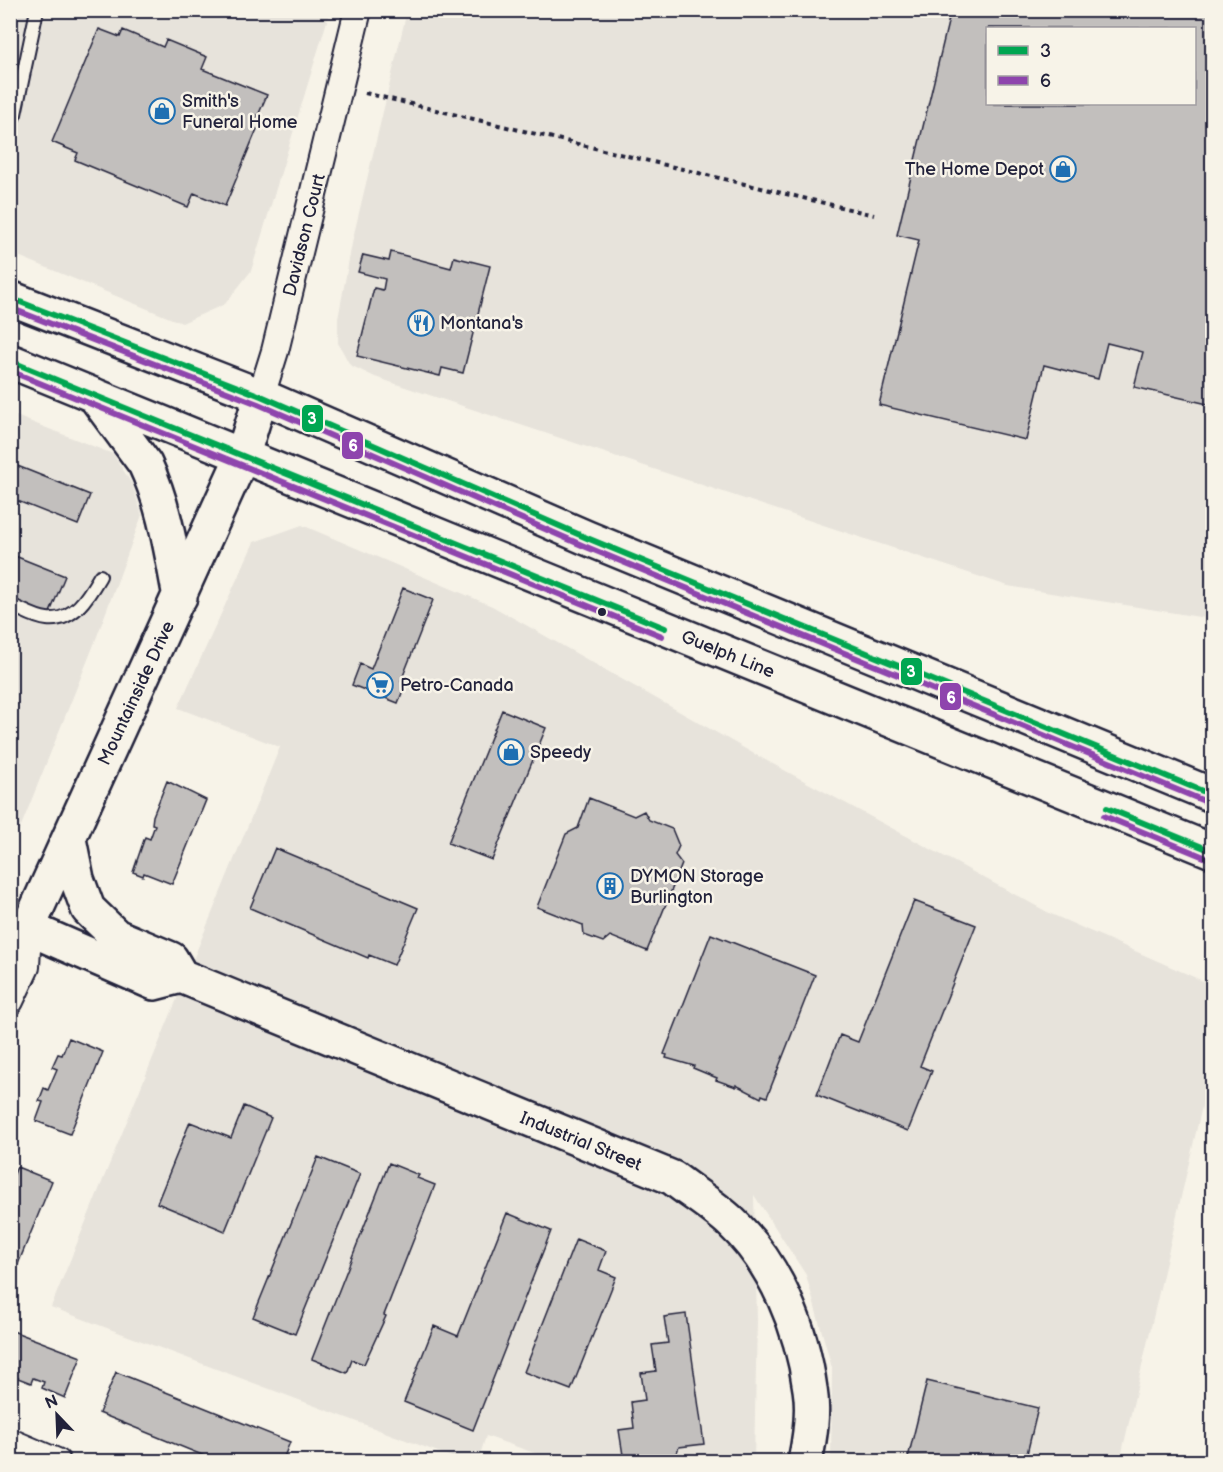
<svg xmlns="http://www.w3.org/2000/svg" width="1223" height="1472" font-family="'Balsamiq Sans',sans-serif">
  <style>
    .built { fill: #e7e3db; fill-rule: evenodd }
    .building { fill: #c2bfbd; stroke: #22223b; stroke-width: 1.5; fill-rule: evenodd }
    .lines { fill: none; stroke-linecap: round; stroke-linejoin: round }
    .lane-casing { stroke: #22223b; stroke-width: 16 }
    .street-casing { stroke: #22223b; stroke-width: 30 }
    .secondary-casing { stroke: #22223b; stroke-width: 38 }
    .path { stroke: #22223b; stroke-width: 4; stroke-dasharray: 4.5 4.5; stroke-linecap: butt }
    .lane { stroke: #f7f3e8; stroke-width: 12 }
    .street { stroke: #f7f3e8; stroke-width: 26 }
    .secondary { stroke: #f7f3e8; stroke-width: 33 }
    .bus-1-casing { stroke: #f7f3e8; stroke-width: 10 }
    .bus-2-casing { stroke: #f7f3e8; stroke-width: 10 }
    .bus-1 { stroke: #00a651; stroke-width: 6 }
    .bus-2 { stroke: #8e44ad; stroke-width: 6 }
    .bus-dot { fill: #22223b; stroke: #f7f3e8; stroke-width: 2 }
    .labels { text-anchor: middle; stroke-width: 5; stroke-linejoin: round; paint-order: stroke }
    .poi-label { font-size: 18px; fill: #22223b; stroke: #f7f3e8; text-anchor: start }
    .street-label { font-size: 18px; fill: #22223b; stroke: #f7f3e8 }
    .line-badge { stroke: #f7f3e8; stroke-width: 2 }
    .badge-label { font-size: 16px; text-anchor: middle; font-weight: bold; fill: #fff }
  </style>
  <rect width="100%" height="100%" fill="#f7f3e8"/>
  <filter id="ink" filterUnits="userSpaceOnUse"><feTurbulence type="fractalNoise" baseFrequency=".0167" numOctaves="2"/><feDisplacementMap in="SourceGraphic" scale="12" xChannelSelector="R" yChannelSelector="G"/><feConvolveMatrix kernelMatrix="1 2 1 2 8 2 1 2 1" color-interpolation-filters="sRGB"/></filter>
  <g filter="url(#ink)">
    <path class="built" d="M10,11H330L251,271L225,304L182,323L11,253Z
      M407,11H1212V619L1008,586L375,377L350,365L338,343V319L353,238ZM988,28H1194V104H988Z
      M11,414L113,454L132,484L142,515L93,647L11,851Z
      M302,525L492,606L758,756L1051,914L1212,985V1063L1120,1461H831L832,1368L806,1275L754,1195L757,1320L754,1461H557L486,1436L478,1461H462L51,1307L280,747L178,708L254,542Z"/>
    <path class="building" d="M951,10H1212V405L1134,387L1143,352L1107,343L1098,379L1044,365L1026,440L879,405L919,240L897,235ZM988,28H1194V104H988Z
      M99,29L120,37L123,30L163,47L166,40L207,57L202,69L267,95L253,127L257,129L225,206L194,193L188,207L75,160L78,153L52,142Z
      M391,252L451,268L454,257L490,266L463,373L442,368L440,376L357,356L374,288L383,290L385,279L358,272L363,255L389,261Z
      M10,463L90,495L78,525L10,498Z
      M10,554L65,576L49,615L10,599Z
      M403,588L433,600L401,681L406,683L398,703L352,685L360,664L371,669Z
      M502,710L546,728L492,860L448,843Z
      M167,781L206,800L172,884L144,873L143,876L133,872L145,837L150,839L155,825L152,824L153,816Z
      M589,798L634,816L644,811L649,820L672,829L679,846L675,855L682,864L647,951L610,936L603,942L584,935L583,925L537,907L566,834L578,828Z
      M275,848L418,908L394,965L369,955L368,958L250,908Z
      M914,901L976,925L920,1066L932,1071L908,1131L817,1095L840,1035L858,1042Z
      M711,934L815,975L767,1097L762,1095L761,1098L736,1085V1087L716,1080L717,1078L693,1068L694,1066L666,1058L667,1055L664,1054Z
      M69,1038L103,1052L70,1134L36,1121L43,1102L39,1101L44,1088L48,1090L57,1069L52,1067L58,1054L62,1055Z
      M244,1106L271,1118L225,1231L157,1203L190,1122L231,1138Z
      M318,1157L360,1174L295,1334L253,1317Z
      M389,1163L419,1175L417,1178L435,1185L384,1315L386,1316L364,1364L352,1360L347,1373L312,1359Z
      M17,1167L52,1181L18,1264L10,1261V1183Z
      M507,1213L551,1231L473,1430L404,1402L434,1326L458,1336Z
      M576,1239L606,1251L599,1270L616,1277L571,1390L524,1372Z
      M686,1314L704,1444L679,1447L673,1462H639L623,1455L619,1430L634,1428L631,1402L645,1400L641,1373L656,1371L652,1345L668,1343L664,1317Z
      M10,1330L81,1357L65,1398L42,1388L44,1382L33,1378L31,1383L10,1375Z
      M116,1372L290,1442L282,1462H219L99,1413Z
      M927,1381L1038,1408L1025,1462H907Z"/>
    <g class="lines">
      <g class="lane-casing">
        <path id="lane" d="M10,124L15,114L37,10
          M10,605C21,609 35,618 47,619C74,622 89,595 100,576"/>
      </g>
      <g class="street-casing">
        <path id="street" d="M261,396L275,351L358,10
          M10,1001L26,967L28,928
          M10,1442L57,1462"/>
      </g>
      <g class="secondary-casing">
        <path id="secondary" d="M10,298L261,396L587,538L1212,795
          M10,361L1212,851
          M94,395L145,464C165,506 171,551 180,597
          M261,396L242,457L28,928L154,983L181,976L673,1178C692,1193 714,1206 731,1222C776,1264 802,1329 810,1389C814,1413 810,1438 805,1462
          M69,839L77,879L88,909L116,936L171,959L181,976"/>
      </g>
      <path class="path" d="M365,93L874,215"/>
      <use href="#lane" class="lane"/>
      <use href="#street" class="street"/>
      <use href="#secondary" class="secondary"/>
      <g class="bus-1-casing">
        <path id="bus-1" d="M10,298L261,396L587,538L1212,795
          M10,361L665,628
          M1107,808L1212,851"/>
      </g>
      <g class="bus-2-casing">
        <path id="bus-2" d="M10,308L258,404L584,546L1209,803
          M10,371L662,636
          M1104,816L1209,859"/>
      </g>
      <use href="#bus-1" class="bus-1"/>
      <use href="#bus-2" class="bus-2"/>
    </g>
  </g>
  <defs>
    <g id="shop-ring" transform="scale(1.35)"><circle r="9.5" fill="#f7f3e8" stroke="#1f6fb2" stroke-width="1.5"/><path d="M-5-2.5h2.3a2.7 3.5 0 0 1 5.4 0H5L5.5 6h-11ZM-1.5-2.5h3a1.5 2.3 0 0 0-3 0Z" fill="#1f6fb2"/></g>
    <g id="restaurant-ring" transform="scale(1.35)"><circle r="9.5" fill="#f7f3e8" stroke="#1f6fb2" stroke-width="1.5"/><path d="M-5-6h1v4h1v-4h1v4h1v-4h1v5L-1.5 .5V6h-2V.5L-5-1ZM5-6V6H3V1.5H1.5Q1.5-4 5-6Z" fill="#1f6fb2"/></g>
    <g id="supermarket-ring" transform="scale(1.35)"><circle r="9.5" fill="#f7f3e8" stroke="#1f6fb2" stroke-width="1.5"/><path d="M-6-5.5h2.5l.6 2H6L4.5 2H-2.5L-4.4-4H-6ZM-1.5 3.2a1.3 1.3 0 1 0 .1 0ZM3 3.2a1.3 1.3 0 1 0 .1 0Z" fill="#1f6fb2"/></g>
    <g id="building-ring" transform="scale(1.35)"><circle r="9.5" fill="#f7f3e8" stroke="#1f6fb2" stroke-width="1.5"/><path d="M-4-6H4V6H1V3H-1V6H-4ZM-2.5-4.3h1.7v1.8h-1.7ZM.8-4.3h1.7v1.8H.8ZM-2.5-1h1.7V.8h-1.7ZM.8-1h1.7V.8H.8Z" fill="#1f6fb2"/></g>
  </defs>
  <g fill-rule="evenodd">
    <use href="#shop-ring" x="162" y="111"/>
    <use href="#shop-ring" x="1063" y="169"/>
    <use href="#restaurant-ring" x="421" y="323"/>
    <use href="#supermarket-ring" x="380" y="685"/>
    <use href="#shop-ring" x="511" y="752"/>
    <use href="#building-ring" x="610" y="886"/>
  </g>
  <circle class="bus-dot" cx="602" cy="612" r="5"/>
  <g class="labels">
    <g class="poi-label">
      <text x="182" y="107">Smith's<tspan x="182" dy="21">Funeral Home</tspan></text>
      <text x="1044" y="175" text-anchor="end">The Home Depot</text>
      <text x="440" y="329">Montana's</text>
      <text x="400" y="691">Petro-Canada</text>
      <text x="530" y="758">Speedy</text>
      <text x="630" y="882">DYMON Storage<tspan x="630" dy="21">Burlington</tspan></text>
    </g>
    <g class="street-label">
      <text transform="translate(304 235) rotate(-76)" y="6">Davidson Court</text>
      <text transform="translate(728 654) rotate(22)" y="6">Guelph Line</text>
      <text transform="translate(136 693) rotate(-65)" y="6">Mountainside Drive</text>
      <text transform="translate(581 1141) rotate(22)" y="6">Industrial Street</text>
    </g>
  </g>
  <g class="line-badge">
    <rect x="301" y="404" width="23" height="29" rx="6" fill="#00a651"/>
    <rect x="341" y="431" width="23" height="29" rx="6" fill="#8e44ad"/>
    <rect x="900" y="657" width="23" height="29" rx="6" fill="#00a651"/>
    <rect x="939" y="682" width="23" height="29" rx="6" fill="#8e44ad"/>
  </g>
  <g class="badge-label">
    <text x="312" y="424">3</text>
    <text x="353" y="451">6</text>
    <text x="911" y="677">3</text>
    <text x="951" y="703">6</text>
  </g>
  <rect width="1223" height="1472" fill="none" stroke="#f7f3e8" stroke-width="36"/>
  <rect x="18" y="18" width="1187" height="1436" fill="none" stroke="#22223b" stroke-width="2" filter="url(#ink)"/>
  <rect x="986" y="27" width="210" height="78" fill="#f7f3e8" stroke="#a29fa3" stroke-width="1.5"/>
  <rect x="998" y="46" width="30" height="9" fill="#00a651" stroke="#a29fa3" stroke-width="1.5"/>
  <text x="1040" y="57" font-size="18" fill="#22223b">3</text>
  <rect x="998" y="76" width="30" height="9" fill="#8e44ad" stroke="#a29fa3" stroke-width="1.5"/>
  <text x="1040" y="87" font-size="18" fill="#22223b">6</text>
  <g transform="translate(57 1415) rotate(337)" stroke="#f7f3e8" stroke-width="4.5" paint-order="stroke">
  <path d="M0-4.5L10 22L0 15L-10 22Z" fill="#22223b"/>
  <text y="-9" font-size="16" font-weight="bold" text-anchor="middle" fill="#22223b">N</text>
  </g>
</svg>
